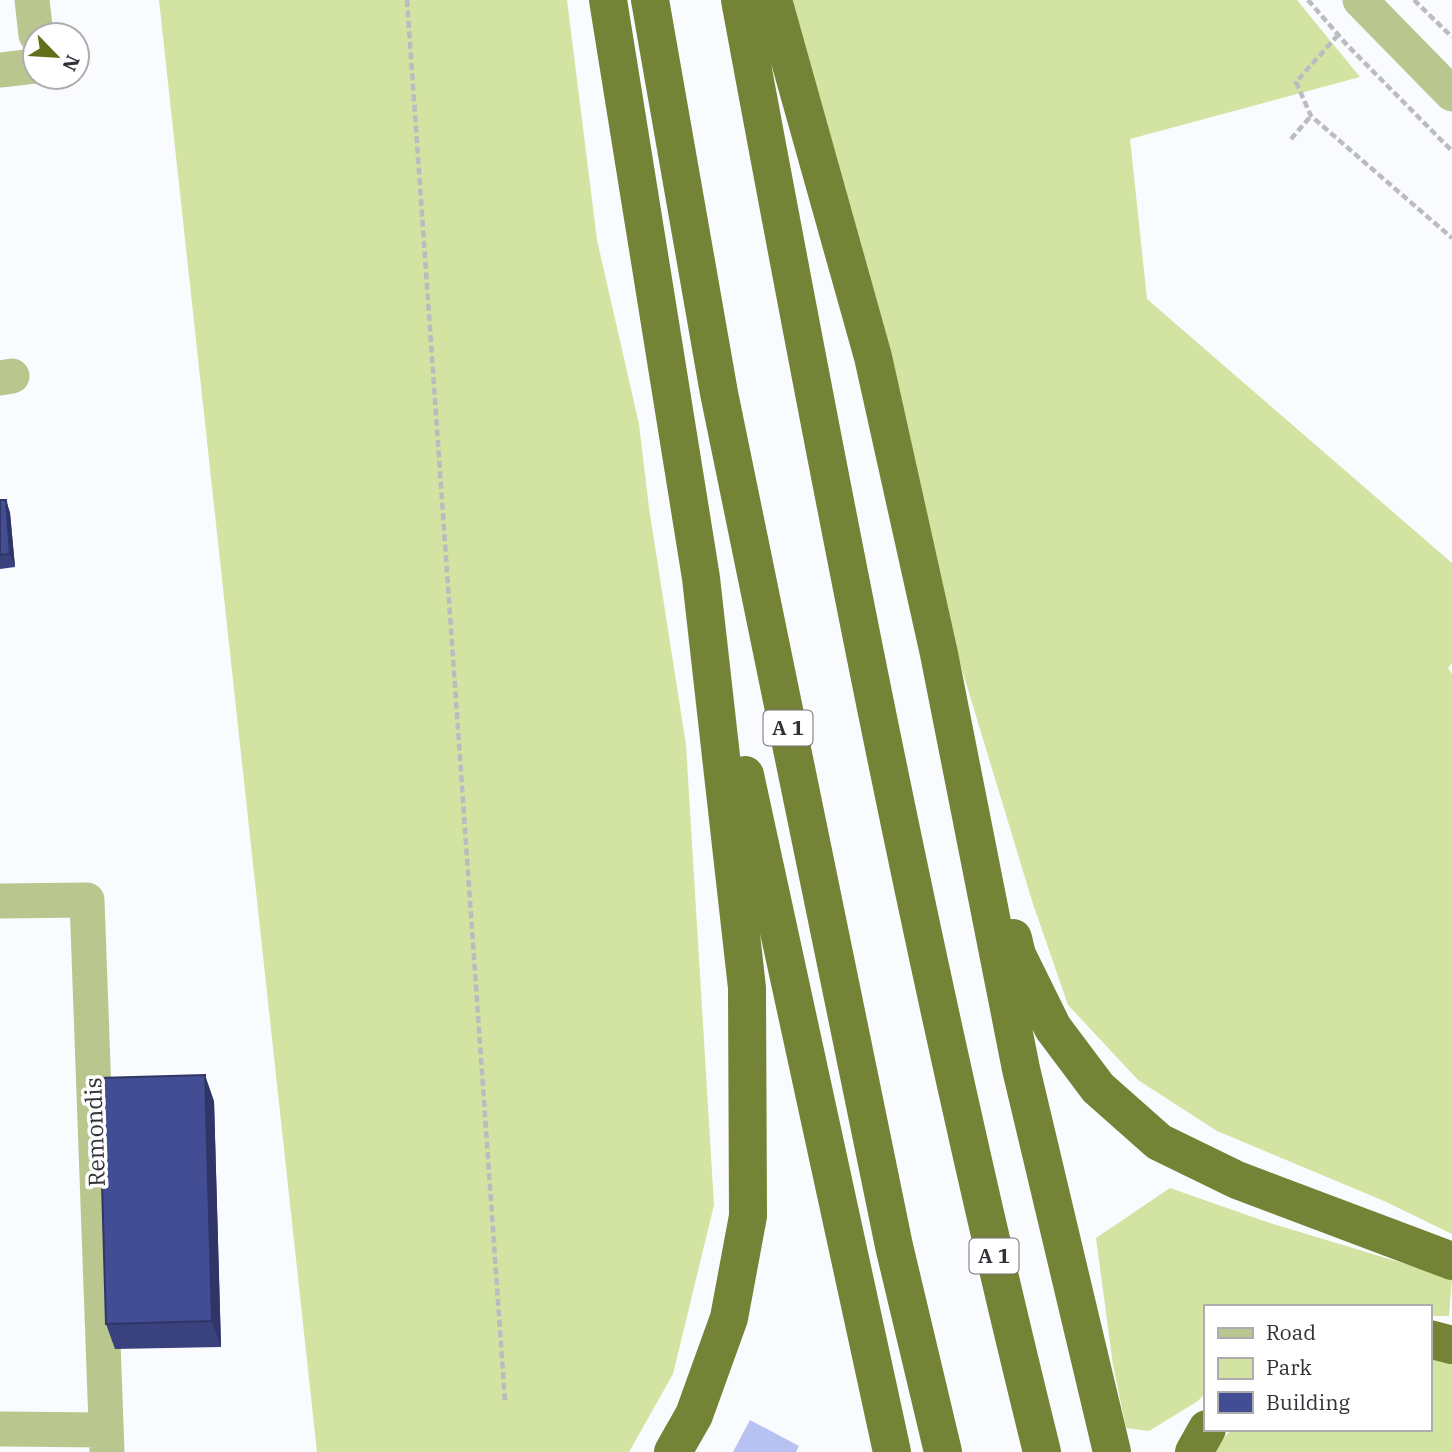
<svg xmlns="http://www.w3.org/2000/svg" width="1452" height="1452" font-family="'IBM Plex Serif',serif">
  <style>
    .green { fill: #d3e3a1 }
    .water { fill: #b7c2f2 }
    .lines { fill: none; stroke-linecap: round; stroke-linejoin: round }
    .path { stroke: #bbbcbf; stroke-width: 4.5; stroke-dasharray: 7 3.5; stroke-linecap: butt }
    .minor { stroke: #b9c78e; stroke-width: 35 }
    .highway { stroke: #748336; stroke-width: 38 }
    .wall { fill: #3a427e }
    .shaded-wall { fill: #2f3667 }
    .building { fill: #434d93; stroke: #2f3667; stroke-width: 2 }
    .labels { text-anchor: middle; stroke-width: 7; stroke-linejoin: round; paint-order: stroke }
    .shield { fill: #fff; stroke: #6f7073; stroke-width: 2 }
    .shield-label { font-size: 21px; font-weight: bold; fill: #313237 }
    .street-label { font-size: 23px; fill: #313237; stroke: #fff }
  </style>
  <rect width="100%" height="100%" fill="#fafbfe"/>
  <path class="green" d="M159,0H567L597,240L639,424L649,508L686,745L714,1205L673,1374L629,1452H317Z
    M792,0H1297L1360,77L1130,139L1147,299L1452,563V663L1448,668L1452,674V1234L1384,1201L1217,1131L1138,1080L1068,1005L1033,904L883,409Z
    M1170,1188L1267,1222L1452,1278L1449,1316H1429V1307H1205V1393L1198,1401L1149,1431L1126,1428L1113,1365L1096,1238Z
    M1429,1354L1452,1362V1452H1210L1232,1429H1429Z"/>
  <path class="water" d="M750,1420L799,1446L796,1452H733Z"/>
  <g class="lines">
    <path class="path" d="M407,0L505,1401
      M1308,0L1347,45L1452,151
      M1414,0L1452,37
      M1338,35L1296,82L1311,116L1452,238
      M1291,139L1311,116"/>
    <path class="minor" d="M32,0L36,35
      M1360,0L1452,94
      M0,70L35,66
      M0,378L12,376
      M0,901L87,900L107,1452
      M0,1429L106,1430"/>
    <path class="highway" d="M608,0L701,578L747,988L748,1216L729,1318L694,1415L673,1452
      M650,0L719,393L894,1246L943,1452
      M740,0C830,486 923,972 1042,1452
      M773,0L873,357L939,654L1021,1069L1112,1452
      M745,775L892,1452
      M1013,938L1017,955L1053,1028L1098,1088L1159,1142L1237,1180L1452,1261
      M1429,1339L1452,1345
      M1194,1452L1207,1429"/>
  </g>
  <path class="wall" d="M0,500H6L10,513L15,567L0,569Z
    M214,1101L221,1347L115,1349L106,1324Z"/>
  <path class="shaded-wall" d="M6,500L10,513L15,567L10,554Z
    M205,1075L214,1101L221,1347L212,1321Z"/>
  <path class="building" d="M0,500H6L10,554L0,555Z
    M205,1075L212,1321L106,1324L99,1078Z"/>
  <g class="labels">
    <g class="shield">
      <rect x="763.5" y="710.5" width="49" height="35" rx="5"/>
      <rect x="969.5" y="1238.5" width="49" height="35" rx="5"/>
    </g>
    <g class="shield-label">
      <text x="788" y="735">A 1</text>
      <text x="994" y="1263">A 1</text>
    </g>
    <g class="street-label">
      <text transform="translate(95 1132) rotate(-92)" y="8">Remondis</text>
    </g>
  </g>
  <rect x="1204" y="1305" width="228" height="126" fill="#ffffff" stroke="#adadaf" stroke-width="2"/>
  <rect x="1218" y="1328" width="35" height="10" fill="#b9c78e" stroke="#adadaf" stroke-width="2"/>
  <text x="1266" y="1340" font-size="21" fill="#313237">Road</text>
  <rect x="1218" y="1358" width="35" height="21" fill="#d3e3a1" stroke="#adadaf" stroke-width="2"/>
  <text x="1266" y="1375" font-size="21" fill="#313237">Park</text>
  <rect x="1218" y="1392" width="35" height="21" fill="#434d93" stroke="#adadaf" stroke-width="2"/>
  <text x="1266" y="1410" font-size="21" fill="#313237">Building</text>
  <g transform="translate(56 56) rotate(115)"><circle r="33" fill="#ffffff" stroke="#adadaf" stroke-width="2"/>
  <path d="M0-5L12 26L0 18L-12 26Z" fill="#62701c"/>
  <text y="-10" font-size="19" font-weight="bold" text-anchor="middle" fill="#313237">N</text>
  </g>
</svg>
